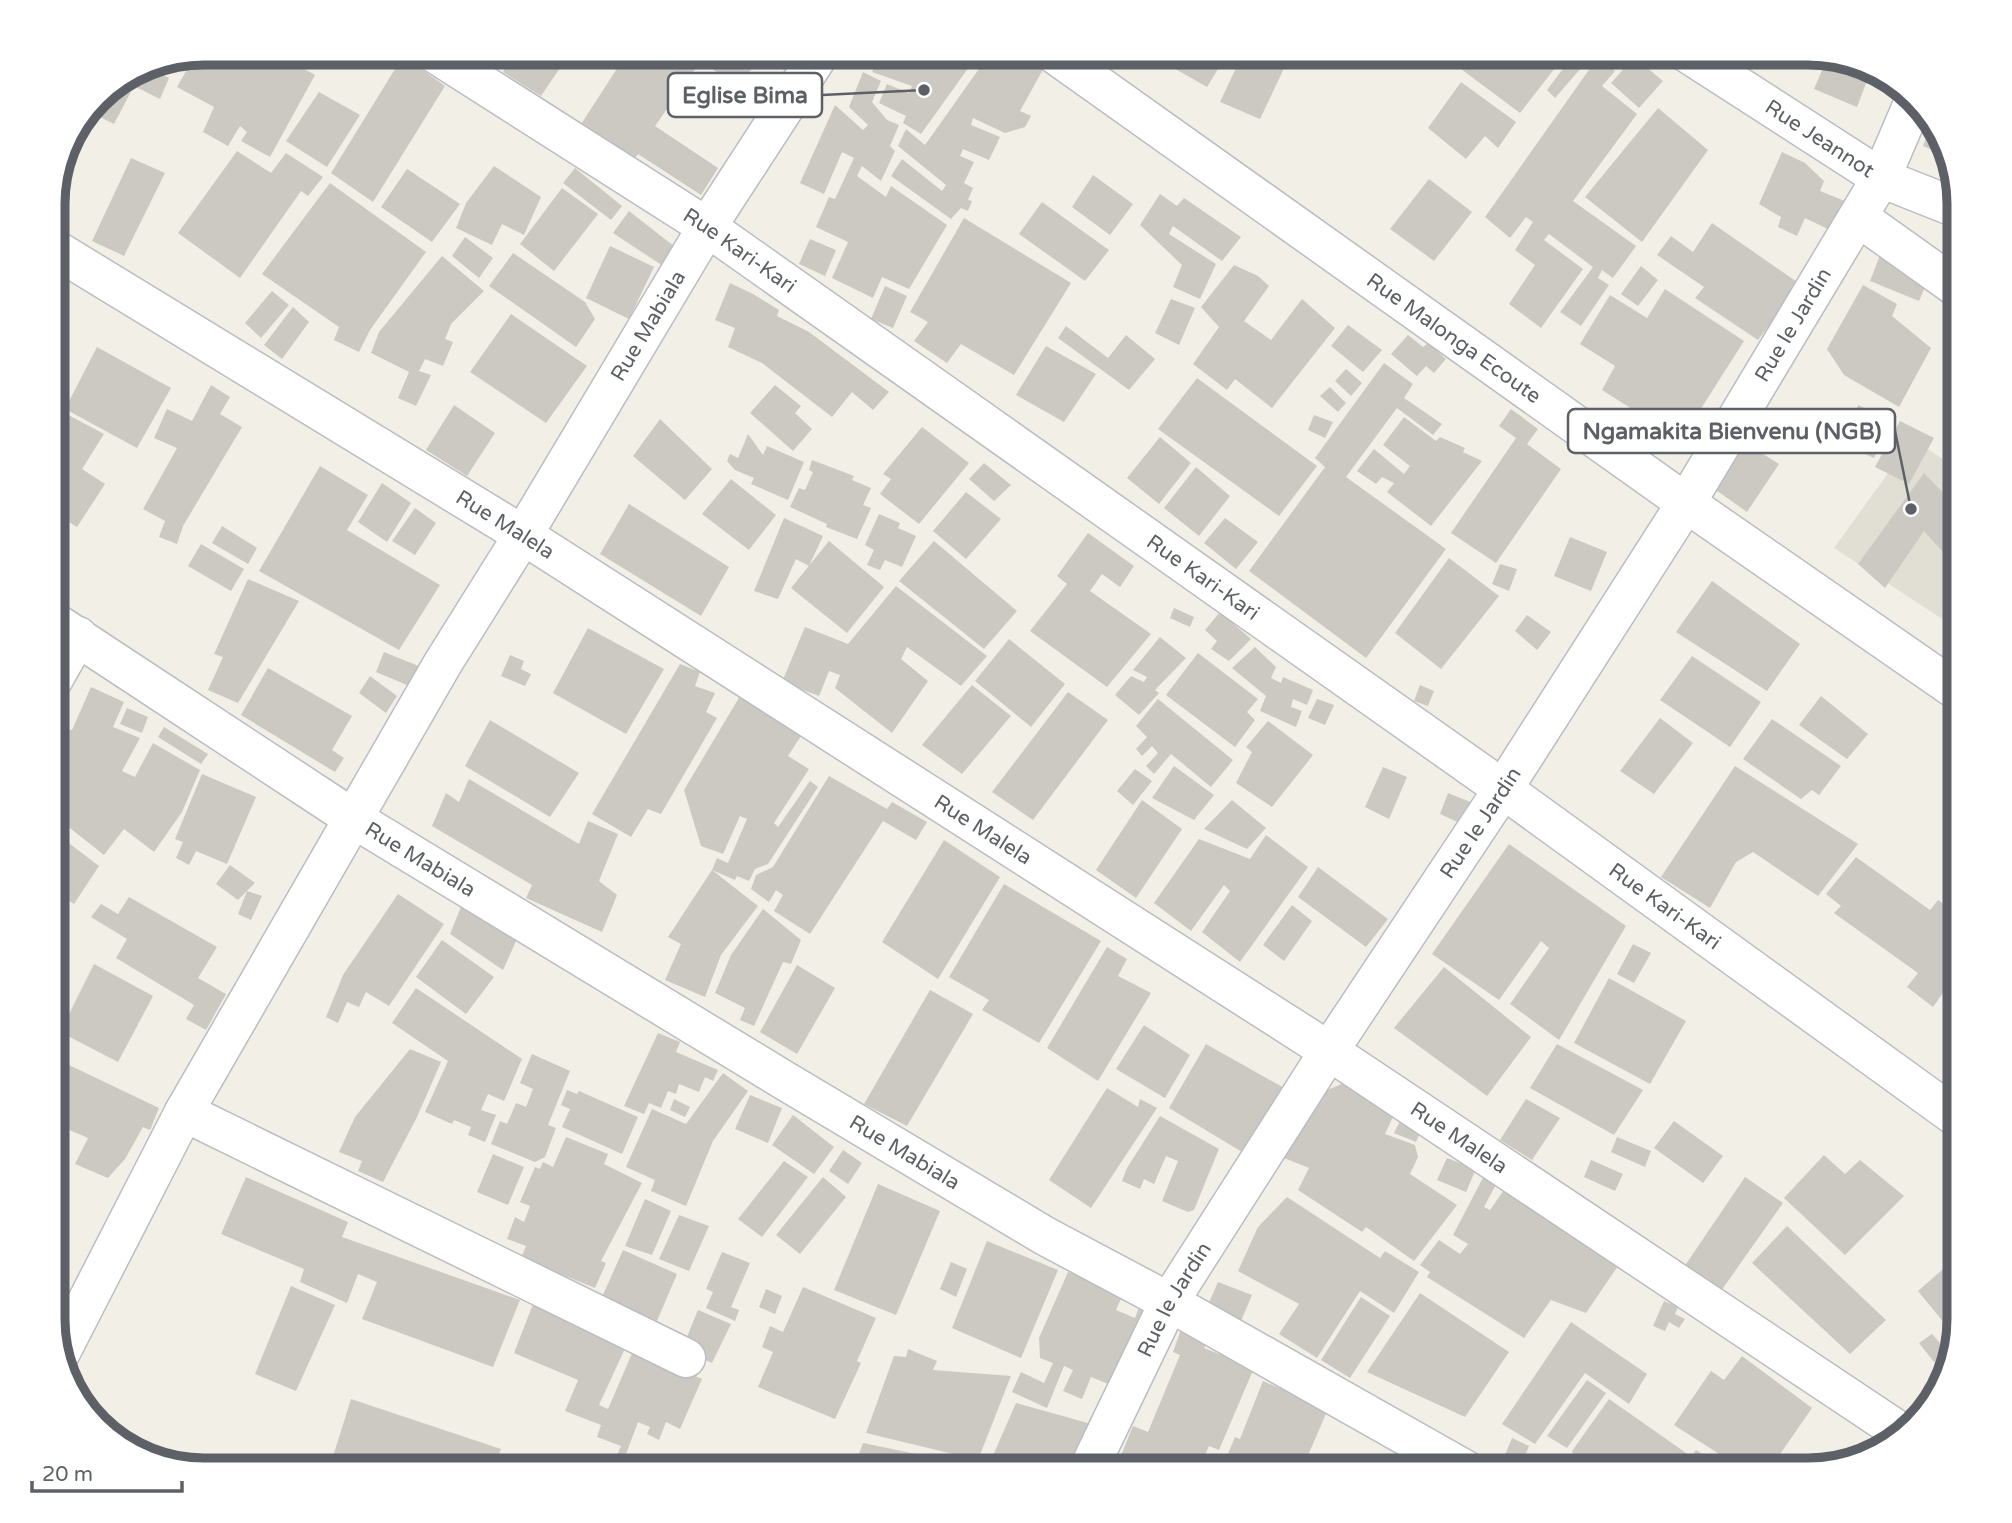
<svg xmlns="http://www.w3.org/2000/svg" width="2012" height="1523" font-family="'Varela Round',sans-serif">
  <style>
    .education { fill: #e1dfd4 }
    .building { fill: #ccc9c3 }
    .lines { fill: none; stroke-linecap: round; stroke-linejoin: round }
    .minor-casing { stroke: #babdc2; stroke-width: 41 }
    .minor { stroke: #fff; stroke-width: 38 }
    .labels { text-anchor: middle; stroke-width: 5; stroke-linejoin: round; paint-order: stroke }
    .street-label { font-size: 21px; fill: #5d6167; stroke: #fff }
    .rim { fill: none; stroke: #5d6167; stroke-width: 9 }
    .leader { fill: none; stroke: #5d6167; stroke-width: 2.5 }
    .callout-dot { fill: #5d6167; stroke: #fff; stroke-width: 2.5 }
    .callout { fill: #fff; stroke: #5d6167; stroke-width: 2.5 }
    .callout-label { font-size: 23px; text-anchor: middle; font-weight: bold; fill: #5d6167 }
  </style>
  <rect width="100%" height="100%" fill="#f1efe6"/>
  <path class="education" d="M1913,439L1959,470V630L1834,548Z"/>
  <path class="building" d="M212,53H287L284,58L315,75L270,157L241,141L247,132L240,126L228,146L203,132L214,107L177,87L193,59L205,66Z
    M501,53H536L560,68L541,96L503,72L508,62Z
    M627,53H764L738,87L701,61L655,126L718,168L701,195L638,154L631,163L578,129Z
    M871,53H949L969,67L921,134L903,123L906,116L879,103L887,84L909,93L912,86L872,72L878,61L869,58Z
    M964,53H1029L1046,64L1020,111L1031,116L1025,127L1005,133L973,118L971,125L1000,137L989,160L963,149L960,156L974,162L964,183L973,188L968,200L972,201L968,211L961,208L951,219L891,176L902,159L942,191L946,185L898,146L906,129L925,145L981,66Z
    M1161,53H1228L1207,87L1158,59Z
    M1243,53H1267L1287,62L1260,119L1220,102Z
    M1374,53H1402L1392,66Z
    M1467,53H1564L1566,54L1520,113L1457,66Z
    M1575,53H1594L1555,98L1547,90Z
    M403,56L445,86L373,202L331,173Z
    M1598,57L1615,71L1602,86L1637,114L1573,201L1636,246L1613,278L1602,270L1598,278L1609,285L1581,326L1560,312L1593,267L1549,234L1544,240L1583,269L1541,328L1509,304L1535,265L1515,250L1533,222L1526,217L1510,238L1485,217Z
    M1634,57L1663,81L1639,108L1611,83Z
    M1827,59L1892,81L1890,87L1868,78L1857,107L1814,89Z
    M144,65L169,78L160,99L134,86L114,124L88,111L104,90Z
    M863,72L881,81L872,102L887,120L899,125L890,146L895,151L881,181L862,166L857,176L886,197L891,186L947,225L909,289L882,277L873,298L832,278L848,242L816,227L829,197L835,199L854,158L842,152L824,194L800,183L835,105L863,130L868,125L849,107Z
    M1461,82L1516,122L1498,148L1485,136L1466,159L1428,128Z
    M319,92L360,115L327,167L286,141Z
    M1658,108L1708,150L1642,242L1585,197Z
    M1932,123L1944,137L1940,153L1923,146Z
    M237,151L271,173L286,153L323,177L308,196L301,191L240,278L178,233Z
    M1782,152L1805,163L1824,181L1820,191L1852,204L1838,234L1805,218L1797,236L1778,227L1781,217L1759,204Z
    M131,158L165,173L124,256L92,241Z
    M1950,164L1955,185L1943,180Z
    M494,166L541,197L524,235L502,224L492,245L456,228L466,203Z
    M575,168L622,206L611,220L563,183Z
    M407,169L460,204L432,242L381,207Z
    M1093,175L1133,204L1110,235L1072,207Z
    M1429,179L1472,212L1434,261L1390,229Z
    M330,183L426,252L370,330L359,352L334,340L339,327L262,274Z
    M562,188L598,214L554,271L520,244Z
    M1160,194L1177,206L1184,198L1241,237L1222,261L1173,226L1169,234L1216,264L1200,299L1173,287L1182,265L1140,225Z
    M1042,202L1109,250L1085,281L1019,234Z
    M629,211L679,250L666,268L613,233Z
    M964,218L1071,283L1014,375L961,344L947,363L914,341L928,322L910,312Z
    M1712,223L1800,284L1758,340L1695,298L1704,287L1657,255L1671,236L1693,252Z
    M465,237L493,258L479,278L452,256Z
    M810,239L836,250L825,276L799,264Z
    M1884,245L1928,280L1919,301L1870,281Z
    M610,246L654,267L629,319L586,298Z
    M513,253L585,302L595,319L576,347L489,286Z
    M442,256L484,291L451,324L445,339L453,342L443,366L425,359L419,371L431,375L416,406L398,398L409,372L371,353L379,332Z
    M1234,265L1258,276L1269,286L1244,321L1271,340L1302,299L1335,328L1272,408L1235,379L1227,390L1193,364L1219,327L1201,307Z
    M1641,266L1658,280L1638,306L1621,294Z
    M730,283L753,294L779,310L777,316L809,332L889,392L873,410L852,392L832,417L762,363L728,347L735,328L715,320Z
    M1863,285L1897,304L1892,316L1931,348L1899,407L1844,375L1827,349Z
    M885,286L907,296L893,328L871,319Z
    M1665,289L1744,341L1681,440L1602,390L1615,366L1580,344L1610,295L1647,318Z
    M272,291L289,305L261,338L245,323Z
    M1171,299L1195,308L1179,345L1155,333Z
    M293,307L309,322L282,359L264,345Z
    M511,314L587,366L546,423L470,372Z
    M1348,325L1382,350L1363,372L1331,346Z
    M1066,326L1108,358L1126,335L1155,359L1129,390L1058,338Z
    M1408,335L1423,347L1428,343L1446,359L1434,373L1426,366L1417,376L1391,354Z
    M1046,346L1096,374L1064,422L1016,395Z
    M97,347L171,388L137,448L65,409Z
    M1384,363L1413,384L1404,398L1442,424L1433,435L1397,408L1346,477L1446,549L1366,658L1249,571L1325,467L1315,458Z
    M1346,369L1362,383L1351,396L1335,381Z
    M1197,378L1317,466L1279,516L1158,429Z
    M53,385L67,392L59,410L104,434L82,469L105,484L77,527L53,512V496L59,487L53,483Z
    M211,385L230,397L220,414L242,427L183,526L177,544L159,537L165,521L143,509L177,448L154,438L167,409L192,421Z
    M775,385L801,406L795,413L812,429L793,451L750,413Z
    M1330,387L1346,403L1338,412L1320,396Z
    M454,405L495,433L467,476L426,450Z
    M1858,405L1892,420L1874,458L1820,434L1827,420L1841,425L1845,414L1853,417Z
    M1511,409L1538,429L1527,444L1561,469L1496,563L1451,533L1516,438L1499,426Z
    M1314,415L1333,422L1325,438L1308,430Z
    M1404,417L1436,441L1440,437L1465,448L1463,452L1482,461L1431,526L1387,492L1394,483L1382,477L1376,484L1357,471L1374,449L1404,474L1410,466L1383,445Z
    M660,419L712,469L685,500L633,456Z
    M1900,421L1934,438L1909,484L1875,467Z
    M922,427L969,463L919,524L880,494L891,479L883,474Z
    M748,434L763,455L767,446L804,462L788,500L751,484L754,478L735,470L727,461L730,454L738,458Z
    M1160,437L1191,463L1159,504L1127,478Z
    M1744,442L1779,464L1747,512L1713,488Z
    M812,460L854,476L852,480L871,488L863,505L871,508L857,539L826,527L827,524L790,507L799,488L805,490L813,472L809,470Z
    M984,463L1011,485L994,501L969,479Z
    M320,466L368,495L347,530L440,585L399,650L259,571Z
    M1196,467L1230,496L1199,536L1164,508Z
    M1924,473L1959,509V570L1924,531L1885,588L1858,564Z
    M731,479L776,515L749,550L702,514Z
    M382,483L411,503L387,542L358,522Z
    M966,492L1001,519L966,559L933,531Z
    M629,504L729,567L701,616L600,554Z
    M415,508L436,523L415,555L392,541Z
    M879,514L900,523L898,528L916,536L902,567L885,560L880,570L867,565L874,550L865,545Z
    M784,518L823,536L809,566L796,559L778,599L754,591Z
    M1225,518L1258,542L1236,569L1204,543Z
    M222,526L257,548L248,564L212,543Z
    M1088,533L1134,566L1120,587L1102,574L1090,591L1151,634L1107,687L1030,631L1067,584L1057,576Z
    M1570,537L1607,552L1591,591L1554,576Z
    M829,541L884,587L847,633L791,588Z
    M934,541L1017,611L984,649L899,581Z
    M201,544L244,569L231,591L188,566Z
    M1449,558L1499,596L1441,669L1395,633Z
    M1500,564L1517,569L1509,591L1492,584Z
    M248,579L299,601L238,703L208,690L223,657L214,654Z
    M1712,581L1800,644L1767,691L1676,632Z
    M896,586L987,656L961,686L907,647L901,659L928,681L892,733L835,688L840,675L829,671L819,696L782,682L805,627L848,644Z
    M1174,608L1194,617L1190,627L1170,618Z
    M1220,612L1251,639L1229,661L1211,649L1217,641L1205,630Z
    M1527,615L1551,632L1537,650L1515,631Z
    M588,628L664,669L626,734L553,693Z
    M1160,637L1186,658L1155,690L1159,693L1139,715L1115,695L1131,676L1144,682L1147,677L1133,670Z
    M1009,639L1065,684L1031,727L975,681Z
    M1255,647L1276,667L1271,678L1281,683L1283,677L1313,690L1307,705L1293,699L1291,707L1302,711L1296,727L1260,711L1266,696L1232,668Z
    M384,652L421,667L414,688L376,672Z
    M1198,653L1258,699L1247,712L1255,720L1235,747L1166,695Z
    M510,655L524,661L521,669L531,674L525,686L501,676Z
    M1692,656L1761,702L1730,747L1660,700Z
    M680,664L700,672L695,686L715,693L706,712L717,718L661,814L648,809L631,837L592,814Z
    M268,668L352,716L332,750L344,758L335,772L241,715Z
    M370,676L397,696L386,713L359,693Z
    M972,685L1011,716L962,774L922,745Z
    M1420,685L1434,691L1428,706L1414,701Z
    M91,687L124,702L113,727L140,738L122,771L135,777L153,743L200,770L182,812L154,852L124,829L104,855L61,821L68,805L53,800V761L66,729L72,730Z
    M1068,692L1108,720L1033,820L992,792Z
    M740,696L801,736L788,756L809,769L774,823L778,827L810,781L818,787L768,864L755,869L749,881L737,876L735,880L712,870L717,858L728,863L747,819L740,816L723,854L701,846L684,790Z
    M1821,696L1868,734L1847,759L1799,725Z
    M1158,699L1233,760L1211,787L1171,754L1154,774L1146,766L1158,753L1152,746L1142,756L1136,749L1147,737L1136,726Z
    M1317,699L1334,705L1325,725L1308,718Z
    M127,708L148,717L142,733L120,724Z
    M1660,718L1693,743L1654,794L1620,771Z
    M1772,719L1841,766L1819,795L1812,790L1801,799L1743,759Z
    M490,720L579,773L550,817L465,766Z
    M1268,721L1313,755L1272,807L1236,783L1252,752L1246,747Z
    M164,727L208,754L201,764L158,737Z
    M1174,766L1214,795L1194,820L1152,798Z
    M1735,766L1858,844L1818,896L1753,852L1736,862L1710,908L1661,877Z
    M1383,767L1407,777L1389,819L1365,807Z
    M1135,769L1152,781L1133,805L1117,791Z
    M202,774L256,797L227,864L196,851L189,865L176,858L183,842L175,839Z
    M829,776L887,809L892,802L927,822L916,840L883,821L810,934L774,911L783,895L776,890L769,902L751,889L756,875L773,867Z
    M469,779L579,844L588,821L618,834L599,881L617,895L602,932L526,898L532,885L432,826L446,793L459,802Z
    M1448,793L1473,803L1464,825L1440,814Z
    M1142,800L1182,829L1136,898L1096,870Z
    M1232,800L1266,828L1247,849L1204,829Z
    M53,831L99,866L74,904L53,891Z
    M1266,835L1308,867L1240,962L1202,932L1230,891L1224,885L1191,931L1154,903L1199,839L1250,859Z
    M944,840L1000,877L938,979L882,942Z
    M1509,844L1626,926L1559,1040L1510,1004L1549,948L1541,941L1499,1000L1432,954Z
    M1856,857L1930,910L1938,900L1959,915V956L1950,968L1957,973L1933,1007L1907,987L1918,973L1834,913L1841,906L1826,894Z
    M230,865L255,883L238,900L216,884Z
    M1318,867L1388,919L1366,947L1298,897Z
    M712,870L758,906L721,955L705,997L665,980L681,944L668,937Z
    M1004,884L1101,941L1039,1043L982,1010L989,1000L949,977Z
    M247,891L262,896L251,920L238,914Z
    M398,894L444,924L389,1006L366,992L359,1007L347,1002L338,1023L326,1017L343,975Z
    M129,897L217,947L198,978L226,994L206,1030L186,1019L194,1005L116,958L127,939L91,917L101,904L118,914Z
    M53,902L65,910L53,929Z
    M463,902L517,939L503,970L450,934Z
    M1292,905L1312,921L1284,961L1263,945Z
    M763,909L801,940L791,964L783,962L754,1026L740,1020L745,1008L715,993L731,955Z
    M442,940L494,977L466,1014L416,977Z
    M1633,944L1651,953L1634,983L1617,974Z
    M1107,947L1127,959L1118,976L1151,993L1098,1081L1047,1048Z
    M94,964L153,996L118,1062L60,1032Z
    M797,965L835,988L797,1054L760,1032Z
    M1444,967L1531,1037L1487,1096L1394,1028Z
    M1609,978L1686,1021L1650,1084L1574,1043Z
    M416,988L522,1059L504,1101L488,1094L481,1110L496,1115L485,1142L468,1135L471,1127L454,1120L452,1124L425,1112L448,1061L392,1023Z
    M930,990L973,1014L907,1126L864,1104Z
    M1955,996L1959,998V1025L1946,1019Z
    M1144,1025L1190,1055L1165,1098L1116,1069Z
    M658,1033L680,1042L676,1052L718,1070L713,1081L705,1077L699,1092L679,1084L676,1094L668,1091L661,1108L649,1103L644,1114L624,1106Z
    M1206,1044L1286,1089L1247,1155L1169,1108Z
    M1557,1044L1643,1090L1614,1135L1530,1088Z
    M410,1049L441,1062L417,1117L383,1182L358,1171L362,1161L339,1152L355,1117Z
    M532,1054L570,1071L548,1125L556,1128L545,1157L535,1162L491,1144L500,1121L507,1124L516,1103L526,1107L533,1089L520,1083Z
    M69,1065L159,1108L150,1130L143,1127L125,1159L108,1178L75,1164L88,1138L53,1123V1101Z
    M723,1073L748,1091L713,1141L686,1206L651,1191L655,1180L626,1167L652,1109L686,1124Z
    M1344,1083L1397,1108L1385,1134L1415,1145L1418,1157L1410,1174L1457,1205L1414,1261L1366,1227L1362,1232L1298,1190L1309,1168L1274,1154L1318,1094Z
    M1107,1088L1138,1107L1140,1099L1157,1108L1091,1208L1049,1180Z
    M567,1090L577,1094L579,1091L638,1117L622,1154L562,1127L570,1109L561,1105Z
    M750,1095L782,1108L768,1143L735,1129Z
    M674,1099L690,1107L685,1117L670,1110Z
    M1526,1099L1560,1118L1532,1160L1500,1140Z
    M793,1115L834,1147L814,1174L772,1145Z
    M1160,1116L1219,1149L1194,1210L1188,1212L1162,1201L1178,1161L1166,1156L1154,1184L1144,1179L1140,1189L1122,1181L1127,1168Z
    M1400,1121L1420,1133L1416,1142L1394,1133Z
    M1674,1121L1723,1156L1703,1183L1654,1148Z
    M566,1137L608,1154L604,1164L642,1183L601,1261L606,1263L595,1288L521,1258L526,1246L507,1239L515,1217L524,1222L530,1206L520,1202L535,1167L540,1169L543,1162L553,1167Z
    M1617,1137L1651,1151L1645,1167L1611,1152Z
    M843,1150L862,1163L848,1184L829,1171Z
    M493,1154L524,1167L508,1205L477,1192Z
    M1824,1155L1845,1174L1860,1160L1904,1196L1845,1255L1784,1198Z
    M1447,1158L1476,1169L1466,1192L1437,1180Z
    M1591,1160L1623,1174L1615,1191L1584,1177Z
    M784,1161L808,1177L762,1237L738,1219Z
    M1486,1172L1500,1177L1484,1207L1490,1210L1506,1187L1620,1263L1586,1313L1551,1300L1524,1338L1427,1277L1430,1272L1420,1265L1439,1240L1460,1254L1468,1244L1453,1235Z
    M246,1177L348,1222L342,1237L520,1300L493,1367L362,1319L377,1282L358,1274L347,1303L300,1282L304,1269L221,1234Z
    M823,1177L846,1197L800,1254L776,1235Z
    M1745,1177L1783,1203L1721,1291L1684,1267Z
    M878,1184L940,1211L896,1315L834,1290Z
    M1287,1197L1380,1258L1385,1251L1419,1272L1394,1313L1360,1291L1317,1358L1279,1334L1299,1304L1238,1271L1258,1227Z
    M645,1199L671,1211L652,1255L625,1246Z
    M53,1214L62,1218L53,1237Z
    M679,1215L709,1226L689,1271L659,1259Z
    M1787,1226L1886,1320L1850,1354L1752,1263Z
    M987,1241L1058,1270L1021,1358L952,1328Z
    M53,1244L69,1252L53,1288Z
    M623,1250L677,1274L657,1321L602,1297Z
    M722,1252L750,1263L731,1307L739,1310L735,1321L706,1308L713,1292L706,1289Z
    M1959,1255V1319L1954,1335L1918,1291Z
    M951,1262L967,1269L956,1297L940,1289Z
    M1068,1272L1123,1294L1116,1310L1135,1318L1139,1307L1156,1313L1121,1389L1091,1377L1082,1399L1063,1391L1073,1370L1064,1366L1047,1408L1012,1392L1021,1372L1044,1383L1053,1363L1040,1358L1039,1338Z
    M1218,1282L1252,1295L1241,1321L1207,1307Z
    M291,1286L335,1305L296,1391L255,1374Z
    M803,1287L876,1318L857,1361L861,1363L835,1419L758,1387L773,1352L762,1347L770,1326L783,1332Z
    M766,1289L782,1296L775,1314L759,1307Z
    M1420,1293L1509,1352L1465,1417L1367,1372Z
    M1361,1297L1390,1316L1350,1378L1321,1360Z
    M1664,1301L1678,1307L1675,1314L1685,1319L1679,1328L1669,1322L1665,1331L1653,1326Z
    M533,1304L628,1342L599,1405L608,1409L633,1351L702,1379L680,1429L666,1422L659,1440L647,1434L650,1427L638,1422L623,1462L644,1470H611L621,1446L597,1437L601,1425L565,1411L578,1380L514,1353Z
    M698,1310L731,1324L712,1363L682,1349Z
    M1571,1322L1647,1374L1629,1404L1585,1373L1535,1444L1502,1424Z
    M1182,1327L1210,1338L1204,1348L1254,1368L1219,1450L1209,1446L1198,1470H1145L1119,1460L1133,1426L1148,1432L1180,1355L1173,1352Z
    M1932,1334L1947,1351L1934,1362L1919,1343Z
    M908,1349L937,1361L933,1370L1011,1376L978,1460L866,1433L894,1356L906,1357Z
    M1742,1356L1812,1408L1769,1470H1744L1674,1425L1711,1371L1724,1380Z
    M1587,1380L1606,1393L1567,1448L1547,1436Z
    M1263,1381L1328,1409L1303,1467L1296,1464L1294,1470H1221L1235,1437L1240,1439Z
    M351,1399L501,1449L493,1470H343L330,1466Z
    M1609,1399L1689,1455L1678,1470H1578L1572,1451Z
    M1016,1403L1095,1425L1074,1470H1006L988,1467Z
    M1512,1438L1529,1446L1521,1466L1503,1460Z
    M863,1443L969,1465L968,1470H853Z
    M1696,1450L1727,1470H1682Z
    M679,1454L720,1470H672Z"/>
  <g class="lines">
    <g class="minor-casing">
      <g id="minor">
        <path id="s1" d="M434,53L707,227L1503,789L1959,1119"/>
        <path id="s2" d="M1053,53L1686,503L1959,692"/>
        <path id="s3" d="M1687,53L1881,178L1959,209"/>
        <path d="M1858,217L1959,289"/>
        <path id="s4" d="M53,248L523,535L1329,1051L1902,1433"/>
        <path id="s5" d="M53,621L354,819L782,1079L1045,1236L1169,1302L1466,1470"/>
        <path d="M53,680L78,636"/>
        <path d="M184,1112L686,1358"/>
        <path id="s6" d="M60,1354L184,1112L443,663L523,535L707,227L820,53"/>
        <path id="s7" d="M1088,1470L1169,1302L1329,1051L1503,789L1686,503L1881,178L1914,101"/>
      </g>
    </g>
    <use href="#minor" class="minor"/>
  </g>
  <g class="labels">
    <g class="street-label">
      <text dy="7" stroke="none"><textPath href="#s3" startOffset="158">Rue Jeannot</textPath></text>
      <text dy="7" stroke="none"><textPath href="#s1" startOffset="364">Rue Kari-Kari</textPath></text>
      <text dy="7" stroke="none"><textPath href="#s6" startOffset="1185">Rue Mabiala</textPath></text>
      <text dy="7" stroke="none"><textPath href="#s7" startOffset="1346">Rue le Jardin</textPath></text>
      <text dy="7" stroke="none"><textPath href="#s2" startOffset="492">Rue Malonga Ecoute</textPath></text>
      <text dy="7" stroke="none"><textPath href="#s4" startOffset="530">Rue Malela</textPath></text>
      <text dy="7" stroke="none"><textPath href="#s1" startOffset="931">Rue Kari-Kari</textPath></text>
      <text dy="7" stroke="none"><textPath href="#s7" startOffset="758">Rue le Jardin</textPath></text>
      <text dy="7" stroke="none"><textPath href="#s4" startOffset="1097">Rue Malela</textPath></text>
      <text dy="7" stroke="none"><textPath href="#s5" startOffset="438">Rue Mabiala</textPath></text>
      <text dy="7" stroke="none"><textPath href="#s1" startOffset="1498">Rue Kari-Kari</textPath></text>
      <text dy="7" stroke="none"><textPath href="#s4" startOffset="1664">Rue Malela</textPath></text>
      <text dy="7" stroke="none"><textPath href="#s5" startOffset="1004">Rue Mabiala</textPath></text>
      <text dy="7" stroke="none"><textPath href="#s7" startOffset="191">Rue le Jardin</textPath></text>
    </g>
  </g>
  <path d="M0 0H2012V1523H0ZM204 65H1808A139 139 0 0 1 1947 204V1319A139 139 0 0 1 1808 1458H204A139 139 0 0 1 65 1319V204A139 139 0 0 1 204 65Z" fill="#fff" fill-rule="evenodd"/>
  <path class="rim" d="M204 65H1808A139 139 0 0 1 1947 204V1319A139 139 0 0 1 1808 1458H204A139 139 0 0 1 65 1319V204A139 139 0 0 1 204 65Z"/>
  <path class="leader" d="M924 90L822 95M1911 509L1895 431"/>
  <g class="callout-dot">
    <circle cx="924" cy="90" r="7"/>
    <circle cx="1911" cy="509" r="7"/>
  </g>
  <g class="callout">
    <rect x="668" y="73" width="154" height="44" rx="7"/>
    <rect x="1568" y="409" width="327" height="44" rx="7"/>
  </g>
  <g class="callout-label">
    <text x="745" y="103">Eglise Bima</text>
    <text x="1732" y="439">Ngamakita Bienvenu (NGB)</text>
  </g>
  <path d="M32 1481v10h150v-10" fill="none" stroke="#5d6167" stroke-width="3.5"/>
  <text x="42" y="1481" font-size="21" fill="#5d6167" stroke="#ffffff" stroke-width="5" paint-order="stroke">20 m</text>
</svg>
